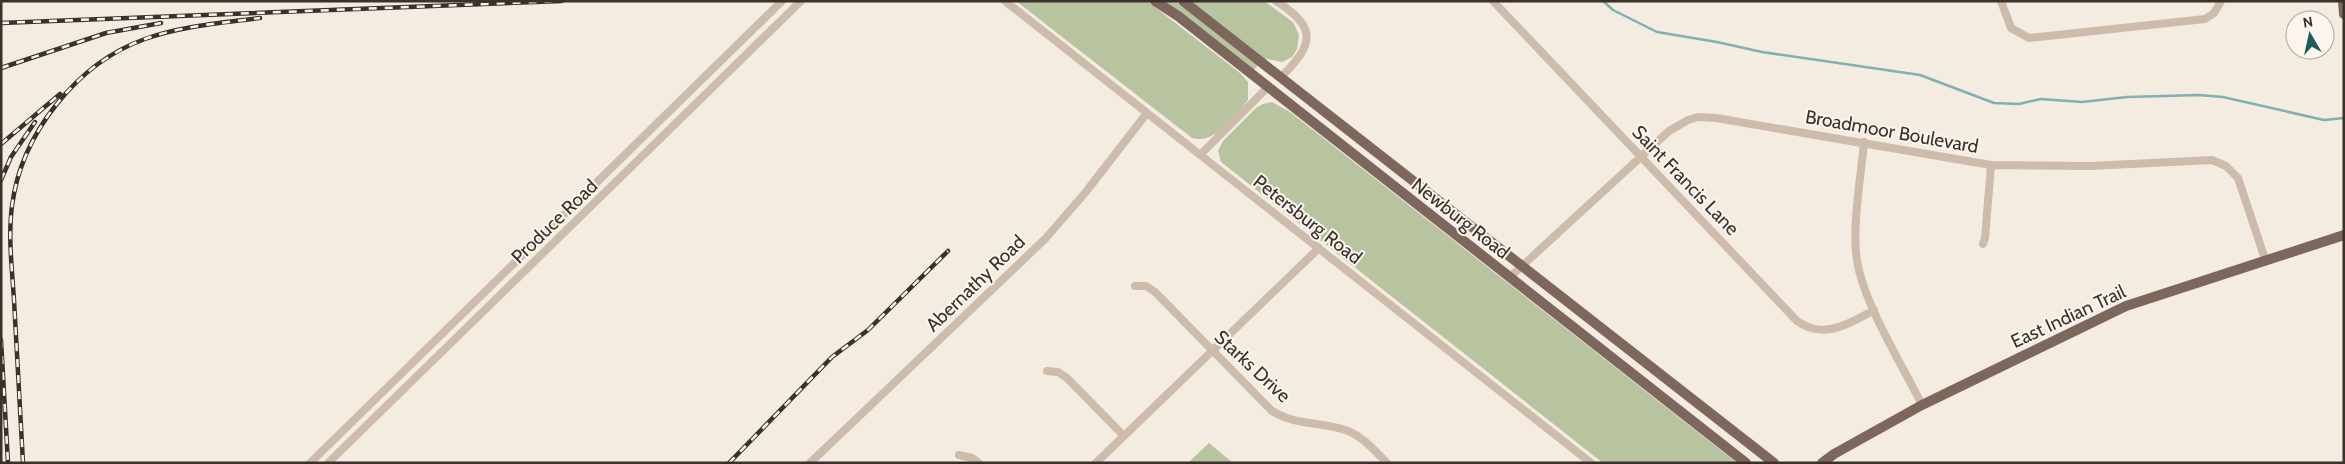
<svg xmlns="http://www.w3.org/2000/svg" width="2345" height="464" font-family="Cabin,sans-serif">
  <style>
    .green { fill: #b8c4a0 }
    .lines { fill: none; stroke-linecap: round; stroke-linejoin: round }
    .stream { stroke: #7fb0b2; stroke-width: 2.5 }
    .minor { stroke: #cdbbac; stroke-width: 8 }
    .major { stroke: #7d675c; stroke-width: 10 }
    .rail-casing { stroke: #3b302b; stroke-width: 4.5 }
    .rail { stroke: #fbf5ee; stroke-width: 2.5; stroke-dasharray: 8; stroke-linecap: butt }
    .labels { text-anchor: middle; stroke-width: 4; stroke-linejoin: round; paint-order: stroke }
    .street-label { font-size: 19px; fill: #3b302b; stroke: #fbf5ee }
  </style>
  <rect width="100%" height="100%" fill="#f4ebe1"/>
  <path class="green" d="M1016,1H1147L1240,73L1248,82V100C1235,116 1214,145 1192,138Z
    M1163,1H1175L1258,65L1253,71Z
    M1190,1H1264L1293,22L1299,35L1297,49L1292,57L1282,62L1263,58Z
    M1272,102L1290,112L1737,463H1603L1221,162L1218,151L1223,141L1256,108L1263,104Z
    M1209,443L1233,463H1188Z"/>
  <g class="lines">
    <path class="stream" d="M1603,1L1613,10L1657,32L1717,42L1762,52L1920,75L1994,103L2019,104L2041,99L2082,102L2127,97L2199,95L2223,97L2324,120L2344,118"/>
    <path class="minor" d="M1005,1L1591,463
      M1276,1C1319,28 1313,45 1281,77
      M1493,1L1797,321C1823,340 1849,324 1874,310
      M2001,1L2011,28L2029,38L2205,19L2214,13L2221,1
      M1864,142C1861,176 1853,220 1856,252C1859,297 1902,364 1922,405
      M1200,155L1267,88
      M1983,244L1985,238L1991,165
      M1510,277L1669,131L1688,120L1698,117L1716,118L1991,165L2090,166L2212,160L2226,166L2238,178L2265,259
      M1135,286H1146L1155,292L1272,411C1296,426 1322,421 1348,431C1363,437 1375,451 1387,463
      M1047,371L1058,372L1067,378L1124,436
      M959,455L972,458L979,463
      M310,463L782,1
      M328,463L801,1
      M810,463L1045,239L1085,193L1147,113
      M1096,463L1319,248"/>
    <path class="major" d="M1155,1L1178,16L1746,463
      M1183,1L1774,463
      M2343,1L2344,14
      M1822,463L1834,454L1922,405L2126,306L2344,235"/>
    <g class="rail-casing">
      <path id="rail" d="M1,23L562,1
        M1,68L106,33L161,23
        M1,144L60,94
        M1,180L11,157L35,122
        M1,340L8,463
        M23,463C20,409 17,354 14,300C12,269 8,236 12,206C21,134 77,63 145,39C181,26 222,23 260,18
        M729,463L832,357L868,330L948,251"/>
    </g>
    <use href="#rail" class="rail"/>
  </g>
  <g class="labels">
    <g class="street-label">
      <text transform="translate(1892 131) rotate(10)" y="7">Broadmoor Boulevard</text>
      <text transform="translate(1686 180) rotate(46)" y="7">Saint Francis Lane</text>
      <text transform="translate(1461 218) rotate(38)" y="7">Newburg Road</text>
      <text transform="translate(1308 219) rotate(38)" y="7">Petersburg Road</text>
      <text transform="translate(554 221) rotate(-44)" y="7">Produce Road</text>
      <text transform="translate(975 283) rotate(-44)" y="7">Abernathy Road</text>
      <text transform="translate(2068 316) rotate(-25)" y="7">East Indian Trail</text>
      <text transform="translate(1253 366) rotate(43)" y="7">Starks Drive</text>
    </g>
  </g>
  <rect width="2345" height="464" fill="none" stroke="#3b302b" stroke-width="5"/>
  <g transform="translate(2310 35) rotate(351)"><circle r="24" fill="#fbf5ee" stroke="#aea6a0"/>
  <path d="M0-4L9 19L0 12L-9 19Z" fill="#1f5a5e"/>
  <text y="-8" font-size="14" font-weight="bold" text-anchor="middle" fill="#3b302b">N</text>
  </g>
</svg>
